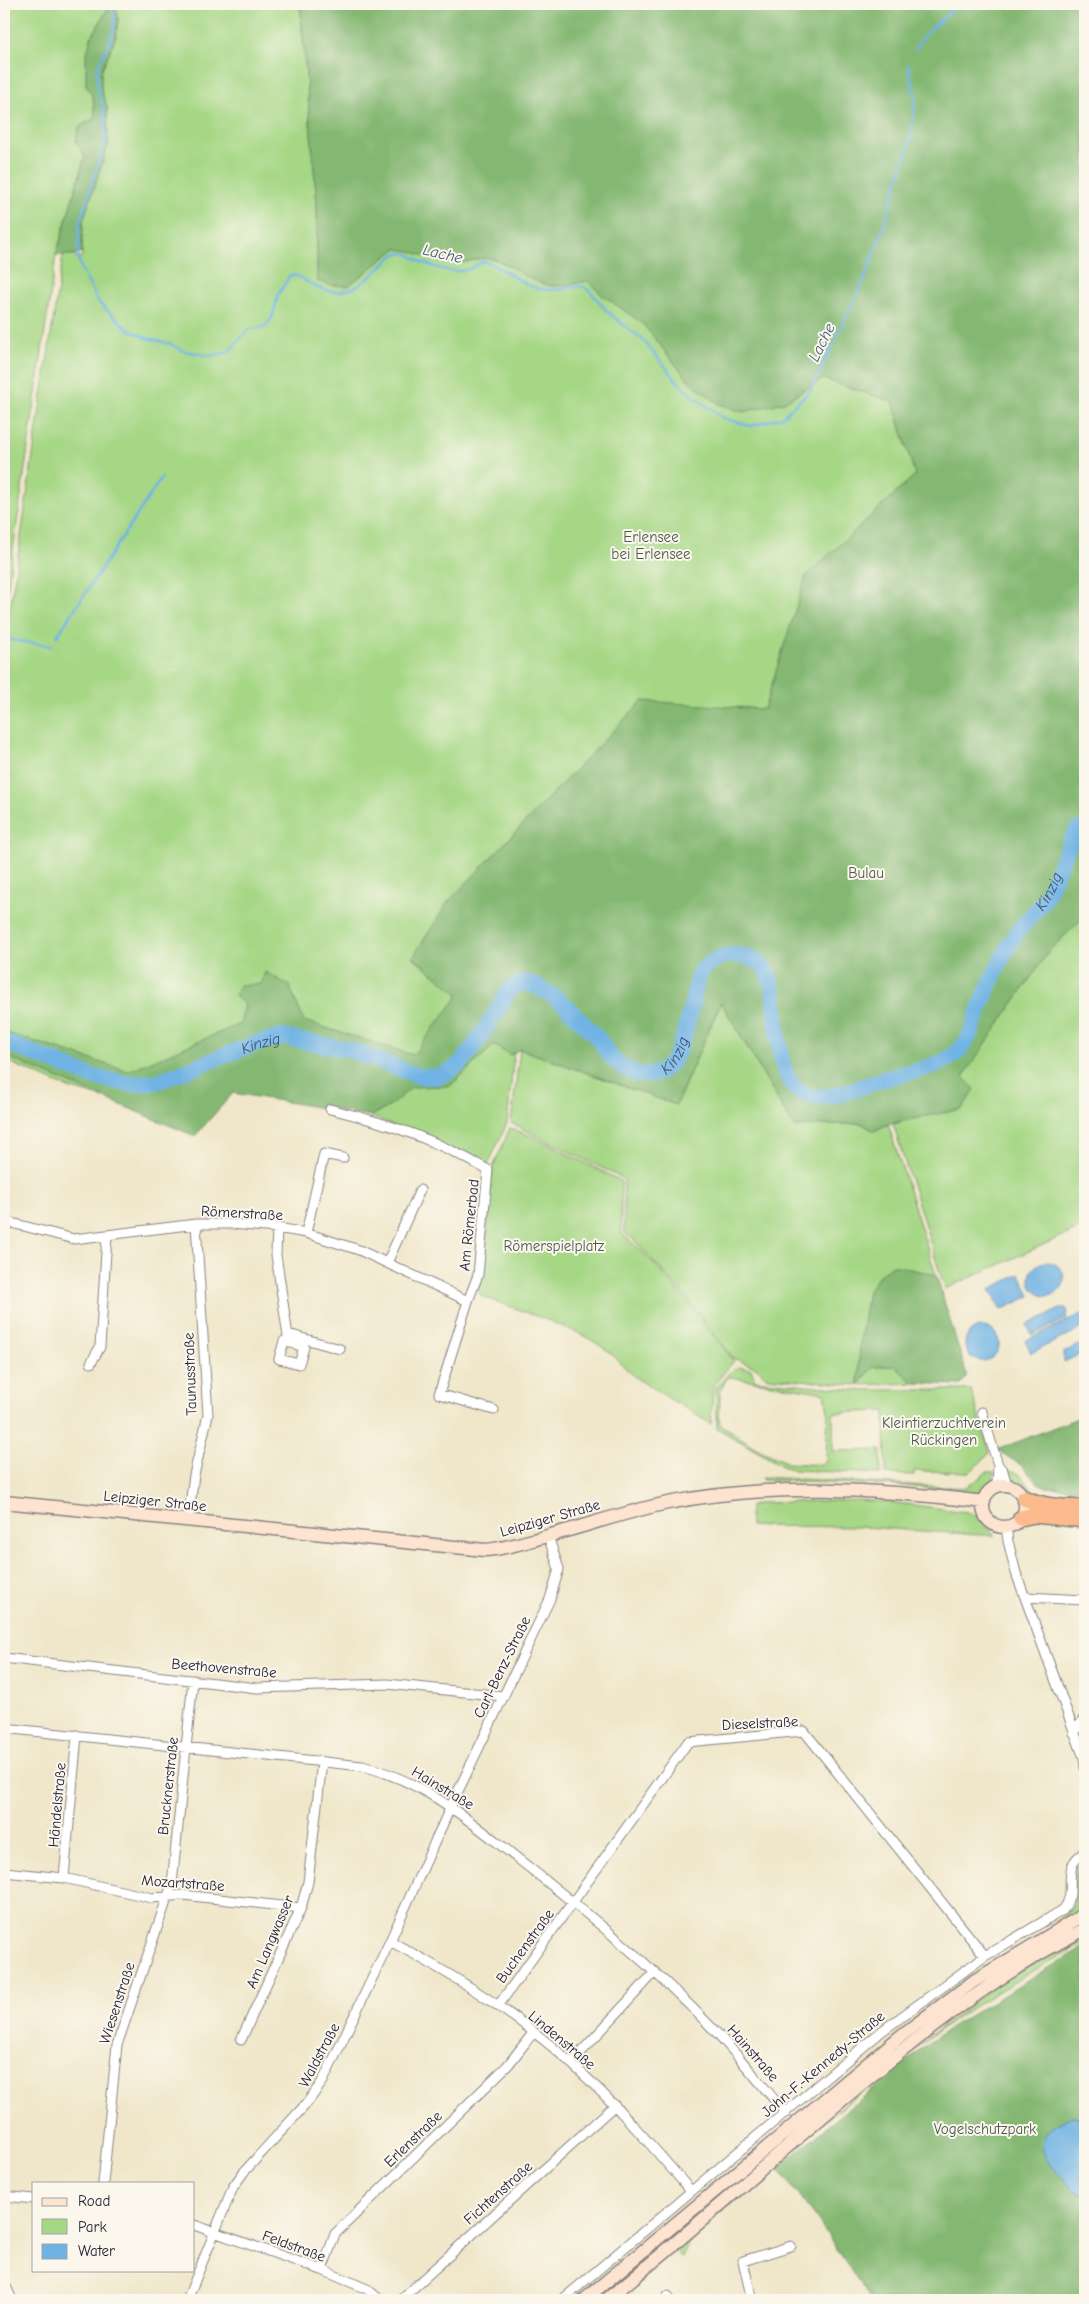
<svg xmlns="http://www.w3.org/2000/svg" width="1089" height="2304" font-family="'Comic Neue',sans-serif">
  <style>
    .green { fill: #a6d785; stroke: #647c60; fill-rule: evenodd }
    .forest { fill: #84b872; stroke: #536d56 }
    .water { fill: #6fb3e4; stroke: #486a90 }
    .lines { fill: none; stroke-linecap: round; stroke-linejoin: round }
    .stream { stroke: #6fb3e4; stroke-width: 2.5 }
    .river { stroke: #6fb3e4; stroke-width: 16 }
    .minor-casing { stroke: #898482; stroke-width: 11 }
    .secondary-casing { stroke: #898482; stroke-width: 15 }
    .trunk-casing { stroke: #898482; stroke-width: 18 }
    .minor { stroke: #fff; stroke-width: 9 }
    .secondary { stroke: #fde4d1; stroke-width: 12 }
    .trunk { stroke: #fbbb8d; stroke-width: 15 }
    .labels { text-anchor: middle; stroke-width: 4; stroke-linejoin: round; paint-order: stroke }
    .park-label { font-size: 15px; fill: #4a5851; stroke: #fbf7ec }
    .street-label { font-size: 15px; fill: #22223b; stroke: #fbf7ec }
    .water-label { font-size: 16px; font-style: italic; fill: #3d5576; stroke: #fbf7ec }
  </style>
  <rect width="100%" height="100%" fill="#fbf7ec"/>
  <filter id="ink" filterUnits="userSpaceOnUse"><feTurbulence type="fractalNoise" baseFrequency=".02" numOctaves="2"/><feDisplacementMap in="SourceGraphic" scale="10" xChannelSelector="R" yChannelSelector="G"/><feConvolveMatrix kernelMatrix="1 2 1 2 8 2 1 2 1" color-interpolation-filters="sRGB"/></filter>
  <filter id="wash" filterUnits="userSpaceOnUse"><feTurbulence type="fractalNoise" baseFrequency=".0096" numOctaves="4" result="noise"/><feDisplacementMap in="SourceGraphic" scale="20" xChannelSelector="R" yChannelSelector="G"/><feGaussianBlur stdDeviation="1.12" result="paint"/><feColorMatrix in="noise" values="0 0 0 0 0 0 0 0 0 0 0 0 0 0 0 0 0 1.4 0 .05"/><feComposite in="paint" operator="in"/></filter>
  <g filter="url(#wash)">
    <rect width="100%" height="100%" fill="#f0e7ca"/>
    <path class="green" d="M4,4H107L109,7L91,38L86,84L93,97L95,118L79,127L85,157L56,255L4,612Z
      M115,4H300L317,204V251L1085,4V1226L945,1289L893,1124L902,1122L749,996L495,1017L450,1086L494,1045L510,1055L514,1053L507,1123L487,1167L371,1116L390,1106L273,1063L116,1101L71,1089L4,1060V636H6L64,248L68,243L76,258L82,257L83,221L108,145L107,107L101,89V71L116,36L118,19Z
      M721,1002L794,1127L861,1123L874,1131L888,1124L936,1275L882,1272L868,1291L860,1344L858,1384L873,1367L896,1366L913,1383L858,1385L766,1377L757,1368L733,1358L680,1290L634,1240L624,1232V1179L511,1123L520,1049L676,1105Z
      M510,1128L534,1137L621,1181V1233C662,1265 701,1321 734,1361L713,1386L711,1424L636,1378L607,1350L585,1336L550,1321L481,1296L478,1289L484,1272L492,1170Z
      M738,1367L751,1369L755,1380L857,1390H971L990,1453L970,1472L914,1471V1475L886,1474L885,1411L833,1413V1451L881,1450V1474L794,1470L784,1467L717,1428L716,1388L729,1373ZM730,1377L825,1393L828,1411L826,1460L820,1465L788,1463L756,1448L719,1423L720,1392L726,1379Z
      M1008,1470C1025,1471 1025,1487 1038,1493C1051,1498 1071,1496 1085,1497V1502L1027,1497L1012,1482Z
      M987,1472H994C994,1482 986,1490 977,1493L904,1486L762,1480V1477L966,1488Z
      M858,1500L898,1503L967,1512L977,1516L995,1536L862,1527L750,1526V1506L761,1503Z
      M1085,1857V1907L1063,1920L1061,1916C1084,1902 1071,1889 1076,1869Z
      M1085,1934V1942C1038,1968 989,1995 945,2026C856,2091 775,2167 691,2238L682,2258L674,2249L855,2095L986,1992Z"/>
    <path class="forest" d="M107,4H115L118,19L116,36L101,71V89L107,107L108,145L83,221L82,252L73,255H56L85,157L76,141L79,127L95,118L93,97L86,85V56L91,38L109,7Z
      M300,4H1085V916L1049,951L963,1077L975,1089L962,1109L888,1124L874,1131L861,1123L794,1127L721,1002L676,1105L520,1049L510,1055L494,1045L450,1086L412,1087L390,1106L371,1116L233,1093L195,1136L4,1056V1032L128,1071L240,1024L245,1005L235,996L239,985L261,984L265,972L289,985L304,1021L413,1055L459,995L413,957L448,902L642,701L764,709L806,576L915,475L893,402L823,379L784,402L743,412L719,404L689,381L642,323L602,295L588,281C577,283 564,286 553,286C531,284 514,265 493,259C480,256 472,262 459,263C437,264 417,250 396,249L348,286L330,285L317,281V204Z
      M893,1265L936,1275L967,1375L961,1385L913,1383L895,1366L873,1367L858,1385L860,1344L868,1291L882,1272Z
      M1085,1415V1490L1047,1487L1038,1483L1021,1465L997,1450Z
      M1085,1946V2120L1073,2117L1080,2194L1085,2195V2300H871L821,2225L778,2168L920,2050L951,2027Z"/>
    <path class="water" d="M1030 1279a17 17 0 1 1 34 0a17 17 0 1 1-34 0Z
      M1020,1274L1030,1296L1001,1310L990,1289Z
      M1060,1309H1067L1066,1319L1032,1335L1027,1325Z
      M1081,1314L1085,1327L1031,1353L1025,1341Z
      M965 1344a17 17 0 1 1 34 0a17 17 0 1 1-34 0Z
      M1085,1342V1352L1064,1362V1352Z
      M1073,2117L1085,2120V2195C1075,2192 1068,2184 1061,2176C1055,2170 1048,2163 1044,2154C1037,2134 1055,2120 1073,2117Z"/>
    <g class="lines">
      <path class="stream" d="M112,4L115,21L112,37L97,68V87L103,107L106,131L104,145L79,226L78,257L82,271L99,303L128,329L147,338L170,344L184,351L212,356L228,352L249,329L265,327L272,318L278,295L290,275C301,275 304,281 314,286C352,303 368,277 395,254C408,250 412,258 424,263C436,268 453,273 466,270C472,269 478,263 484,261C504,267 521,285 540,289C555,292 568,287 583,286L591,292L606,310L621,323L641,338L685,390L723,418L751,426L782,417L811,390L865,278L885,224L911,139L916,100L908,65
        M916,49L924,35L959,4
        M57,636L162,477
        M4,639L52,646"/>
      <path class="river" id="s1" d="M4,1042L93,1077L129,1084L156,1082L257,1043L282,1037L350,1050L419,1076L436,1077L450,1071L463,1061L481,1036L510,989L525,982C541,987 555,996 567,1007C577,1017 587,1027 597,1037C603,1044 607,1053 613,1059C642,1086 670,1078 682,1041C690,1019 693,996 699,974C709,962 719,955 734,955C745,956 758,959 765,968C788,1001 760,1108 830,1096C851,1093 868,1083 888,1078C911,1071 935,1069 955,1054C970,1042 974,1024 980,1008C988,988 997,968 1007,949C1011,942 1016,933 1021,927C1029,917 1039,909 1045,898C1058,876 1063,851 1077,830L1085,827"/>
    </g>
  </g>
  <g filter="url(#ink)">
    <g class="lines">
      <g class="minor-casing">
        <path id="minor" d="M330,1109C391,1124 434,1139 488,1170L478,1275L468,1301L439,1394L494,1410
          M4,1221L74,1239L196,1224H232L277,1228L306,1233L359,1250L468,1301
          M277,1228L276,1255L289,1343
          M306,1233L324,1154L343,1158
          M387,1263L420,1190
          M288,1334L340,1349
          M284,1341L304,1347L299,1364L279,1359Z
          M91,1363L100,1347L107,1236
          M982,1412L998,1465L1003,1471L1007,1485
          M997,1486L998,1465
          M188,1520L194,1475L208,1415L196,1224
          M1006,1527L1008,1541L1016,1573L1084,1758L1085,1768
          M1026,1597L1085,1600
          M4,1658L257,1688L387,1684L503,1696
          M4,1728L362,1766C423,1780 470,1821 517,1858C586,1912 654,1967 714,2030C739,2056 762,2086 786,2113
          M1074,1733L1085,1717
          M4,1872L64,1878L152,1898L183,1895L301,1908
          M64,1878L77,1735
          M390,1941C455,1976 517,2014 572,2064C615,2103 653,2147 691,2191
          M498,2006L688,1742L804,1731L985,1956
          M241,2040L301,1908L308,1882L322,1762
          M571,2063L655,1972
          M103,2183L117,2045L172,1884L193,1680
          M4,2196L34,2199
          M194,2225L322,2270L367,2289L380,2300
          M322,2270L335,2234L508,2065L533,2033
          M4,2282L12,2300
          M668,2296L670,2300
          M187,2300L233,2187L243,2173L307,2103L323,2081L390,1941L451,1806L550,1599L559,1569L548,1536
          M400,2300L615,2105
          M562,2300L882,2031L985,1956L1063,1910C1080,1890 1058,1868 1085,1852
          M752,2300L743,2261L791,2246"/>
      </g>
      <g class="secondary-casing">
        <path id="secondary" d="M983 1506a21 21 0 1 1 42 0a21 21 0 1 1-42 0Z
          M4,1502L485,1550C504,1549 521,1543 540,1538C583,1527 624,1512 668,1503C772,1482 879,1489 984,1502
          M584,2300L902,2035L974,1981L1085,1914
          M606,2300C698,2227 785,2146 877,2071C942,2018 1009,1967 1085,1929"/>
      </g>
      <g class="trunk-casing">
        <path id="trunk" d="M1024,1498C1043,1507 1064,1507 1085,1508
          M1021,1518L1034,1515L1085,1520"/>
      </g>
      <use href="#minor" class="minor"/>
      <use href="#secondary" class="secondary"/>
      <use href="#trunk" class="trunk"/>
    </g>
  </g>
  <g class="labels">
    <g class="park-label">
      <text x="651" y="542">Erlensee<tspan x="651" dy="17">bei Erlensee</tspan></text>
      <text x="866" y="878">Bulau</text>
      <text x="554" y="1251">Römerspielplatz</text>
      <text x="944" y="1428">Kleintierzuchtverein<tspan x="944" dy="17">Rückingen</tspan></text>
      <text x="985" y="2134">Vogelschutzpark</text>
    </g>
    <g class="street-label">
      <text transform="translate(242 1213) rotate(3)" y="5">Römerstraße</text>
      <text transform="translate(469 1225) rotate(-84)" y="5">Am Römerbad</text>
      <text transform="translate(190 1374) rotate(-92)" y="5">Taunusstraße</text>
      <text transform="translate(155 1501) rotate(6)" y="5">Leipziger Straße</text>
      <text transform="translate(550 1518) rotate(-16)" y="5">Leipziger Straße</text>
      <text transform="translate(502 1667) rotate(-64)" y="5">Carl-Benz-Straße</text>
      <text transform="translate(224 1668) rotate(5)" y="5">Beethovenstraße</text>
      <text transform="translate(760 1723) rotate(-3)" y="5">Dieselstraße</text>
      <text transform="translate(168 1786) rotate(-84)" y="5">Brucknerstraße</text>
      <text transform="translate(443 1788) rotate(31)" y="5">Hainstraße</text>
      <text transform="translate(57 1805) rotate(-85)" y="5">Händelstraße</text>
      <text transform="translate(183 1883) rotate(4)" y="5">Mozartstraße</text>
      <text transform="translate(270 1942) rotate(-67)" y="5">Am Langwasser</text>
      <text transform="translate(525 1946) rotate(-54)" y="5">Buchenstraße</text>
      <text transform="translate(117 2003) rotate(-72)" y="5">Wiesenstraße</text>
      <text transform="translate(562 2040) rotate(40)" y="5">Lindenstraße</text>
      <text transform="translate(753 2053) rotate(49)" y="5">Hainstraße</text>
      <text transform="translate(319 2055) rotate(-62)" y="5">Waldstraße</text>
      <text transform="translate(823 2064) rotate(-40)" y="5">John-F.-Kennedy-Straße</text>
      <text transform="translate(413 2139) rotate(-44)" y="5">Erlenstraße</text>
      <text transform="translate(498 2193) rotate(-42)" y="5">Fichtenstraße</text>
      <text transform="translate(294 2246) rotate(20)" y="5">Feldstraße</text>
    </g>
    <g class="water-label">
      <text transform="translate(443 253) rotate(13)" y="6">Lache</text>
      <text transform="translate(821 342) rotate(-64)" y="6">Lache</text>
      <text dy="6" stroke="none"><textPath href="#s1" startOffset="1426">Kinzig</textPath></text>
      <text dy="6" stroke="none"><textPath href="#s1" startOffset="271">Kinzig</textPath></text>
      <text dy="6" stroke="none"><textPath href="#s1" startOffset="781">Kinzig</textPath></text>
    </g>
  </g>
  <rect width="1089" height="2304" fill="none" stroke="#fbf7ec" stroke-width="20"/>
  <rect x="32" y="2182" width="162" height="90" fill="#fbf7ec" stroke="#a4a2a5"/>
  <rect x="42" y="2198" width="25" height="8" fill="#fde4d1" stroke="#a4a2a5"/>
  <text x="78" y="2206" font-size="15" fill="#22223b">Road</text>
  <rect x="42" y="2219" width="25" height="15" fill="#a6d785" stroke="#a4a2a5"/>
  <text x="78" y="2232" font-size="15" fill="#22223b">Park</text>
  <rect x="42" y="2244" width="25" height="15" fill="#6fb3e4" stroke="#a4a2a5"/>
  <text x="78" y="2256" font-size="15" fill="#22223b">Water</text>
</svg>
